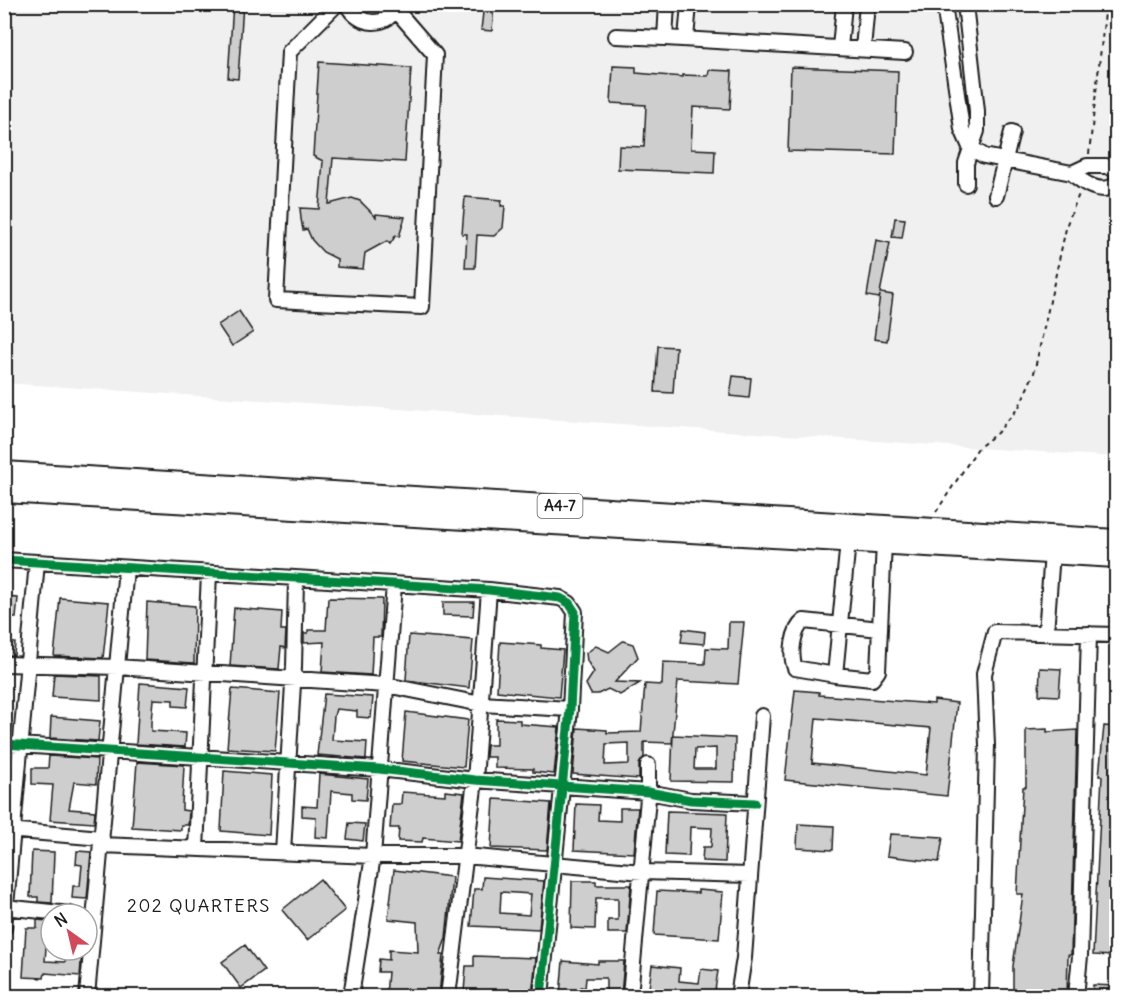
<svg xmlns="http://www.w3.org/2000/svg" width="1121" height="1001" font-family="Delius,sans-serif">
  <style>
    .built { fill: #f0f0f0 }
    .building { fill: #cecece; stroke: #1c1c1c; stroke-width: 1.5; fill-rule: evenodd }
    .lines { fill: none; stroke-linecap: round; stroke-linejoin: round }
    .minor-casing { stroke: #1c1c1c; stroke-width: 18 }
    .highway-casing { stroke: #1c1c1c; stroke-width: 24 }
    .path { stroke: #1c1c1c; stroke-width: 2; stroke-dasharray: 4.5 4.5; stroke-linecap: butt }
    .minor { stroke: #fff; stroke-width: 14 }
    .highway { stroke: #fff; stroke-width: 20 }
    .cycleway-casing { stroke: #fff; stroke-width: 13 }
    .cycleway { stroke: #00873e; stroke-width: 9 }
    .labels { text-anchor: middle; stroke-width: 4.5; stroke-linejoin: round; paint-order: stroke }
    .shield { fill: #fff; stroke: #606060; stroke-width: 1.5 }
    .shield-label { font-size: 15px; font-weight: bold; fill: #1c1c1c }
    .neighbourhood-label { font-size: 18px; letter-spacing: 1.5px; fill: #1c1c1c; stroke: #fff }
  </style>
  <rect width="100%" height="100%" fill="#fff"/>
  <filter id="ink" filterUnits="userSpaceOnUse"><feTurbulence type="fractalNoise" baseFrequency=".0167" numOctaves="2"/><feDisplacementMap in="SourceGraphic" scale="12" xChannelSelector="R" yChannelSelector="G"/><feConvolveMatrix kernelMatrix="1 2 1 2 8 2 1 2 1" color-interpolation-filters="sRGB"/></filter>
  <g filter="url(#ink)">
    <path class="built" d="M4,5H1116V457L5,383Z"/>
    <path class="building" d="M233,4H243L238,79L228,78Z
      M484,4H494L492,31L481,30Z
      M319,62L411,68L405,162L333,158L329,204L352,198L360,201L376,217V214L405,217L399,237L396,235L390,244L387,241L365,253L363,269L337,267V259L323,252L312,240L307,229L303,230L301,219L300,208L319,209L323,161L313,156Z
      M613,66L636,67V73L683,77V75L708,76L709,70L732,71L730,109L693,107L691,149L715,150L714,173L618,169L619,146L644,147L646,105L611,103Z
      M791,67L898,71L895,154L788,151Z
      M465,197L502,200L501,206H505L503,228L494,236L477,235L475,268H465L467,234H462Z
      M895,218L905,219L902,238L892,237Z
      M876,240L890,243L880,293L893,295L887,341L874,339L880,295L879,298L867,296Z
      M239,311L253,332L232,346L218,325Z
      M658,346L676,347L673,393L655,392Z
      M733,376L751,378L749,398L730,396Z
      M4,597L18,598L16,618H4Z
      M60,598L109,602L103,658L54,656Z
      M328,598L382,599L381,637H373L371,675L322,672L324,642L304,643V633H308V630H326Z
      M147,602L195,606L194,663L145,660Z
      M443,602H474L473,616L443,615Z
      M234,608L282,612L281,630H286L285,648L281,647L279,669L230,666Z
      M729,622H744L738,684L678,681L672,743L644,742V757L639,764V779L573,774L577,728L607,730V733L641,732L645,684L662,685L663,662L705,664L706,648L728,649ZM629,743V764L605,765L606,744Z
      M683,629L705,632L704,644L681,642Z
      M409,635L473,640L469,688L406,680Z
      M623,641L633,644L638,657L615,682L640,683L620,695L608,689L598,694H591L586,684L594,672L587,661L586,653L596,646L609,652Z
      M4,642L15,643L14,655H4Z
      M500,642L541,645V648L563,650L559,697L497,691Z
      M1040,668L1061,669L1059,696L1039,695Z
      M54,674L101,676V700L52,697Z
      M140,683L189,687L187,707L173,706V700L153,699L151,722V731L186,733L185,747L136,744Z
      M232,689L280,693L275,751L227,748Z
      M795,690L819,692V695L934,704V700L957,703L947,796L785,780ZM816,718L931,728L926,775L812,763Z
      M324,694L373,697L371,718L357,717V711L336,709L334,716L332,740L367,742L366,759L317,755Z
      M406,712L468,720L464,767L402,761Z
      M51,717L100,721L98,741L50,738Z
      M496,719L520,720V724L559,727L554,774L533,772V769L495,768V757H486L487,745H496Z
      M1104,726L1116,727L1115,956L1093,955L1102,776H1099Z
      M1047,729V732L1077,730L1071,955H1068L1067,996H1013V966L1023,894H1017L1023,787H1026V730Z
      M673,735L735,738L734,782L671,781ZM716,748V769H694L695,749Z
      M49,756L97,759L96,784L74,782L69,809L95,811L94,823L50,820L53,785L32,784V768H48Z
      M137,762L184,765L182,805V810L189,811L188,825H181V830L132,827Z
      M224,771L272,775L269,835L221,831Z
      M319,774L368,779L366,800L352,799V793L331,791L328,838L315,837L316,817L302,816V806L317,807Z
      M445,791L464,793L458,841L423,838L422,842L398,841L399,828H390L392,804H401L402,792L445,795Z
      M494,799L551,803L547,850L491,848Z
      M576,804L599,805L598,820L620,821V808H638L634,853L574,850Z
      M667,811L727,813L725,862L702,861L703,847H711L712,828L690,827L689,856L665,855Z
      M349,823L365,824L363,841L347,839Z
      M798,824L834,826L833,850L797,848Z
      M890,834L943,837L939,862L887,856Z
      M32,851L54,852L52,903L38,902V897H30Z
      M77,851L91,852L87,899L72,898L73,886H80L82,865L76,864Z
      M394,870L452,877L446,938L440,955H443L439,996H386L388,972H378L379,959L389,960V950L418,952L417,922L388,919Z
      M483,877L544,881L539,929L471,926L474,889H482ZM501,892L531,894L529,915L500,913Z
      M320,879L345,910L307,940L282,910Z
      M572,881H596V885H631L627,933H608V920H618V898H596L595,929L571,928Z
      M698,890L723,892L719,939L654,935L657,891L698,893Z
      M37,920L48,921L45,961L65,962L66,950H82L80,976L45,973L44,978L23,977L26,928H37Z
      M245,945L264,971L241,988L222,962Z
      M474,956L536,958L532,996H471L472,993L464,992L466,966H474Z
      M563,961L598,964V961H624L621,996H606V978H586L585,988L581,987L580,996H560Z
      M652,965L680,968L679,981L699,983L701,969L718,971L714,996H648Z
      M1093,985L1115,986L1114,996H1092Z"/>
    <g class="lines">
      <g class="minor-casing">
        <path id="minor" d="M337,4L289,52L276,300L422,307L435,55L396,10
          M347,4C358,27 388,29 399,4
          M944,4L962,129L970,147L984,156L1072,173L1087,166H1106L1116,170
          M965,4L977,111V131L966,163V184
          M616,36L665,38L667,4
          M665,38L905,52
          M686,39L689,4
          M840,48L844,4
          M863,49L867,4
          M1072,173C1083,183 1102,196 1116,184
          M996,196L1012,132
          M848,541L835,675L872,679L878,671L884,543
          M4,560L489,590L560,598L569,603L575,612L570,709L541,996
          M1046,633L1052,553
          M4,664L117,667L386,685L481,704L570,709
          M835,675L795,668C790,655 792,630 804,621L880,629
          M4,744L379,769L475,780L648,792L691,800L755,803
          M7,830L102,838
          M101,845L373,856H465L642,872L750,875
          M196,849L209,574
          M283,852L294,667L296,580
          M4,907L70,914
          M4,928L37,562
          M87,996L126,568
          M351,996L373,856L394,585
          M448,996L475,780L489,590
          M630,996L648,798V765
          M738,996L744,958L762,716
          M981,996L987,745L984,674L995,632L1116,635
          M1076,996L1080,956L1089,634"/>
      </g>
      <g class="highway-casing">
        <path id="highway" d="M4,472L1116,540
          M4,492L1116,557"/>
      </g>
      <path class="path" d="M1089,154L1106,4
        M936,512L978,448L997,433L1019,407L1034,373L1067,224L1079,194"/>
      <use href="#minor" class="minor"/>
      <use href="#highway" class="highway"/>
      <g class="cycleway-casing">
        <path id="cycleway" d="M4,560L489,590L560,598L569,603L575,612L570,709L541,996
          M4,744L379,769L475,780L648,792L691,800L755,803"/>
      </g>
      <use href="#cycleway" class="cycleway"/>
    </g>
  </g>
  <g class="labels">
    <rect class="shield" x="537.5" y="494" width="45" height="24" rx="4.5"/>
    <g class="shield-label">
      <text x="560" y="511">A4-7</text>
    </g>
    <g class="neighbourhood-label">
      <text x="199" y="912">202 QUARTERS</text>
    </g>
  </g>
  <rect width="1121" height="1001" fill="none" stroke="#fff" stroke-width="24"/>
  <rect x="12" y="12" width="1097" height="977" fill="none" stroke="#1c1c1c" stroke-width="2" filter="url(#ink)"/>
  <g transform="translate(69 932) rotate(326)"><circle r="28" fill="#ffffff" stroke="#a4a4a4" stroke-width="1.5"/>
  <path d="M0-4.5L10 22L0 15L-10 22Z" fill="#d1495b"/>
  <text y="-9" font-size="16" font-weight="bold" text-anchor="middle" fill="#1c1c1c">N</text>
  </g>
</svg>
